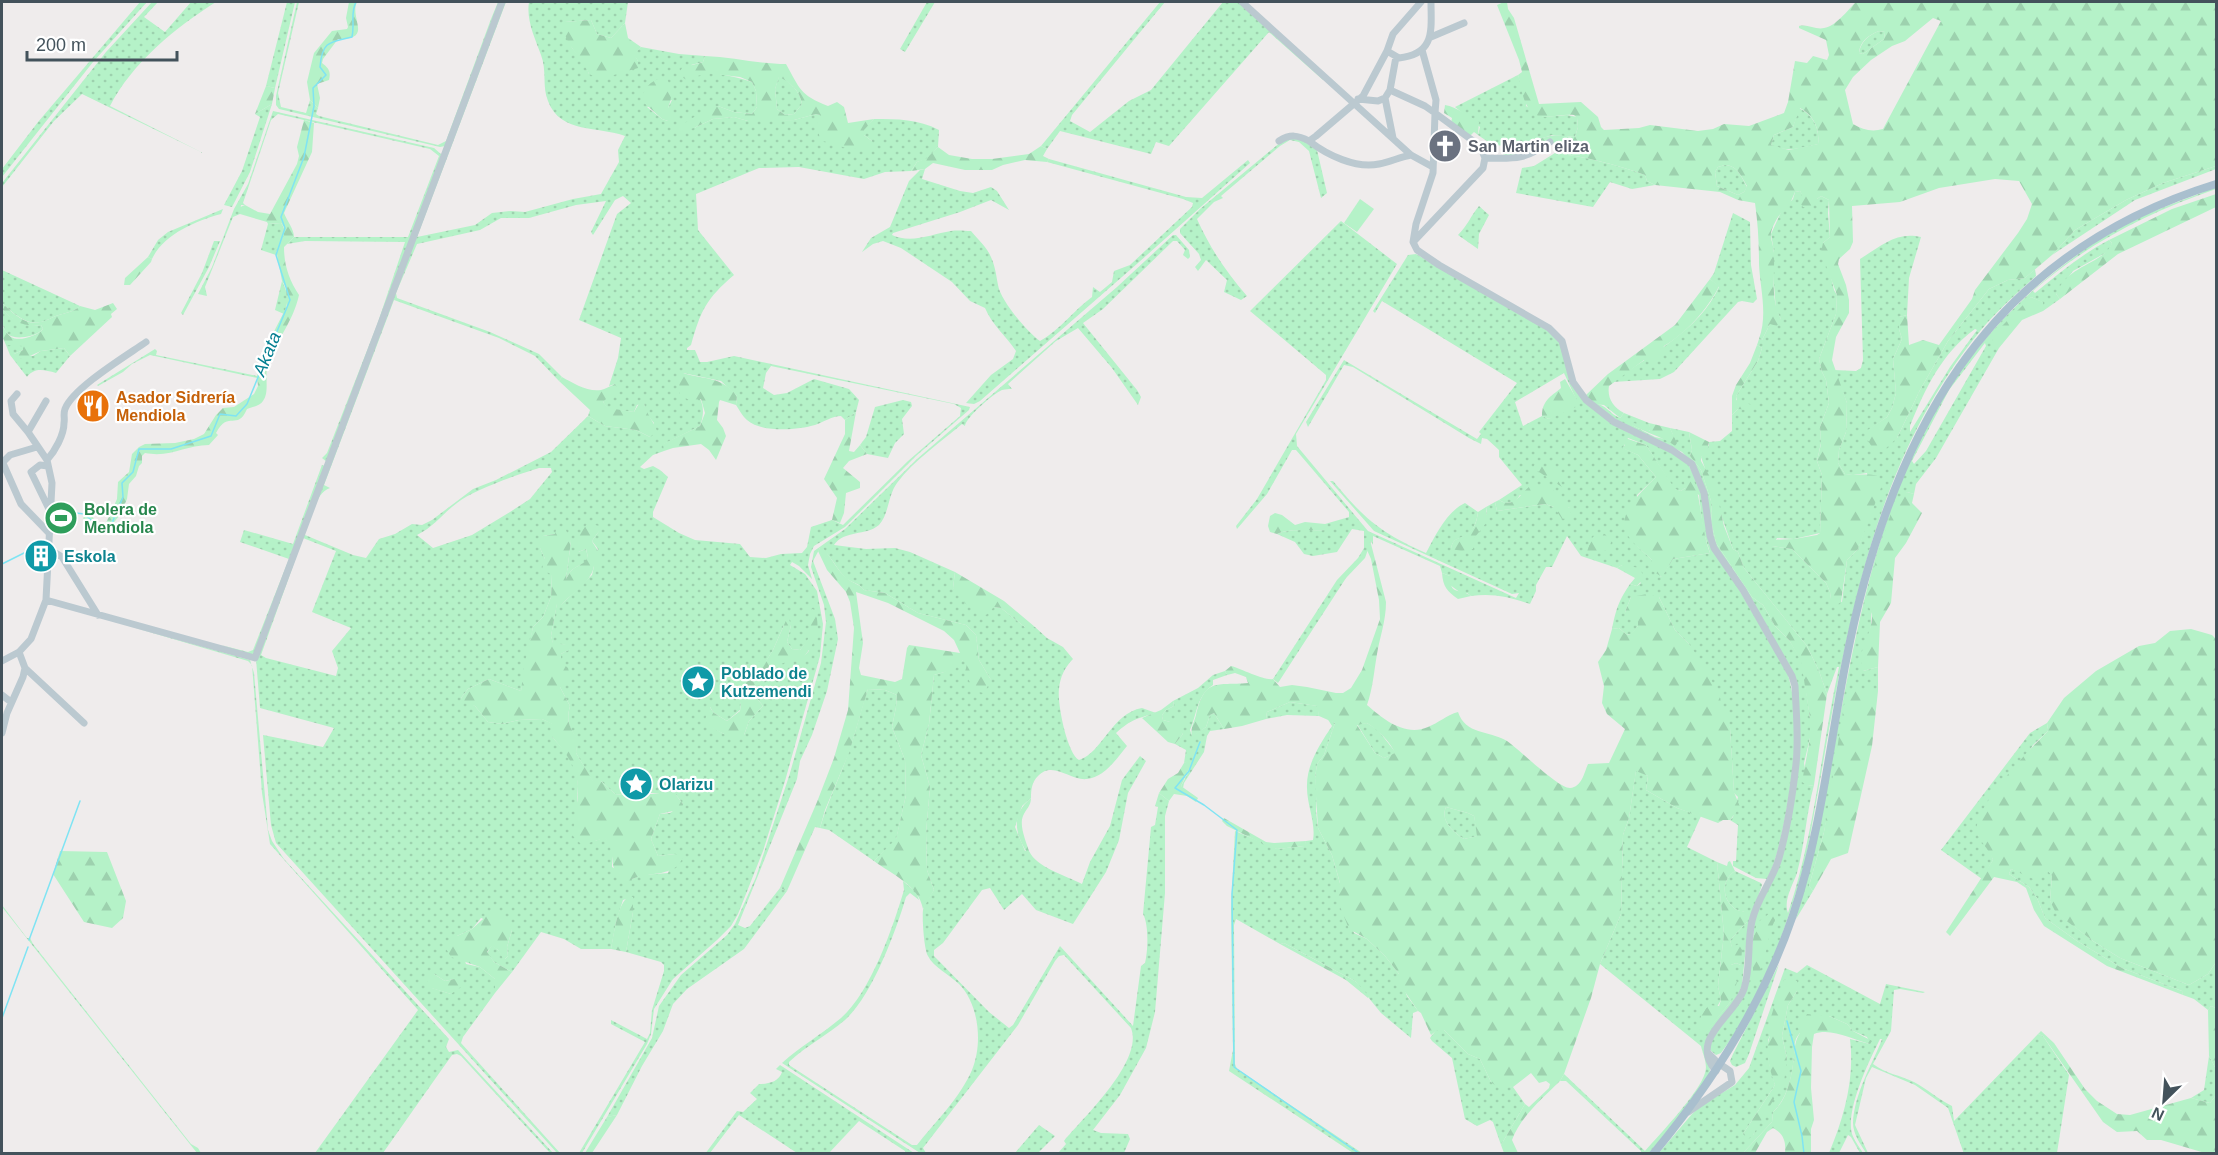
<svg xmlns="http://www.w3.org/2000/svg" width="2218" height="1155" font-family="Arial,sans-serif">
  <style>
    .grass { fill: url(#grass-dots); fill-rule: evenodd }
    .forest { fill: url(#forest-firs); fill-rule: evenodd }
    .pitch { fill: #b5f2c8 }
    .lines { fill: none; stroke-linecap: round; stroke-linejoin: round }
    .stream { stroke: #7fe4f3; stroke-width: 1.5 }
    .minor { stroke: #bbc9d0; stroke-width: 7 }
    .major { stroke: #a9bfce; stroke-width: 8 }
    .labels { text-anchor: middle; stroke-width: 4.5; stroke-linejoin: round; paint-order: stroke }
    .worship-label { font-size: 16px; font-weight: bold; fill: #5b616d; stroke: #fff; text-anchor: start }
    .food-label { font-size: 16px; font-weight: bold; fill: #c56008; stroke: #fff; text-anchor: start }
    .leisure-label { font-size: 16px; font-weight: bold; fill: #27864d; stroke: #fff; text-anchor: start }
    .culture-label { font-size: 16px; font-weight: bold; fill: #0d838f; stroke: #fff; text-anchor: start }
    .water-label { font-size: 18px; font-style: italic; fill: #047f91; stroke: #fff }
  </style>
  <defs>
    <pattern id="grass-dots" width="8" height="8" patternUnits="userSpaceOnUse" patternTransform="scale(1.5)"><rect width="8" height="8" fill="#b5f2c8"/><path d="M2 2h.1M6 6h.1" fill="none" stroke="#9dd1ae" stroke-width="1.8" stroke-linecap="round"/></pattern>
    <pattern id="forest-firs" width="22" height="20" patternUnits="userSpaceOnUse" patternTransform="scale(1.5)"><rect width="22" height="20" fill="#b5f2c8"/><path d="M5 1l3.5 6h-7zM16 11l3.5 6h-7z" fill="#9dd1ae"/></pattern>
  </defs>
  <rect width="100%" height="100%" fill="#efecec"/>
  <path class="grass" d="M140,2H147L93,62L2,177V169L38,122Z
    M152,2H158L144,17L165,32L191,2H216C176,27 132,63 110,106L203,153L82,94L54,121L2,187V183L106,52Z
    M287,2H295L275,88L266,86Z
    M297,2H299L278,93L281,107L306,113L310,100L318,108L316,114L319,116L438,145L446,141L491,19L498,2H500L445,146L440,147L279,109L276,105V96Z
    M503,2H506L417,237L475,225L492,213L511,211L525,212L573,199L601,194L619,162L618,150L625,136C599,126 560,134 548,101C542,87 547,70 541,55C535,38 526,20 529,2H628L625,23L611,38L597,34L591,20L565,22L572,48L585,63L589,74L638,61L633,54L641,47L679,54L705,56L703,62L691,65C710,75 731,74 752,82L756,91L757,107L752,114L734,112L718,106L694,128L713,119L734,117L748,121L794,120L816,114L821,115L859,148L870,149L872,141L864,135V129L874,119C898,119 918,119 939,130L938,147L927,159L917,162L911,171L885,172L864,179L799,167L759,168L696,194L698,230L734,275C706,299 701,310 691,345L687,348V350H695L700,362H707L734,356L970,407L969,410L916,456L845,527L814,546L810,554L808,565L812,579L799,566L792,562L790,565L805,574L817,591L823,624L820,656L785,781L763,851L738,914L731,926L717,940L673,979L654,1009L651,1034L647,1044L582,1153H579L645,1042L611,1024V1020L647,1039L650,1033L652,1010L664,971V965L661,962L626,952L633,912V897L623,900L616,922L611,949H581L564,939L541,932L512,972L494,962L487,953L492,945L498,950L505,959L508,956L507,947L512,930L481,918L472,929L457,936L466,964L480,967L495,979V993L463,1037L461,1043L560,1153H557L276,843L271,825L263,735L323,747L334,728L260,708L256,659ZM672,100L668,108V121L662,119L647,107ZM623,196L631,203L617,214L579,320L621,338L618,358L609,386L615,384L603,402L608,409L634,412L637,405L644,403L645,412L654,423L650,437L636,430L605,426L588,416L551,452L496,480L473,489L432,520L422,525L412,524L395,534L379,539L366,558L353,555L305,535L304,532C310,519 316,492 330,488L324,485L394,300L499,338L535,356L559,381L562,377L539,354L490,332L397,298L396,293L417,244L480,230L501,218H529L576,205L606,201L591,232L593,235L615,200ZM771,366L954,404L961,408L960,416L908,461L843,525L832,520L811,527L807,547L802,553L781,554L766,558L750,557L740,544L695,540L679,533L653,517V512L668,477L660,470L653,466L644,469L640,467L653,455L664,451V444L700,426C709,402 696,392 683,373L721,381L737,396L736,405C739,409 742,416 747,420C761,433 798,430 815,425C824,422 832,416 841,416L845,420L856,412L859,400L849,389L814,379L787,393L774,395L763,388L766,373ZM539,468H551L552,472L530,499L510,512L472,535L433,548L417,535C435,526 442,514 457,503C473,490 519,474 539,468ZM599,531L592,541L598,549L592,575L561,605L557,603L551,636L553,644L566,645L570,649L561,654L560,687L570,706C566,721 569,727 577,739L576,753L593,782L601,781L615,794L624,795L627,791C644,793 660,793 676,795L683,804L670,813L660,814L651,839L658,856L675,854L668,873L642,875L632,879L612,867V847L605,837L595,841L577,801L578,786L576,769L564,750L552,737L553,724L542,719L519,720L502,724L488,722L475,706L461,698L468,689L489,679L521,691L533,627L543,617L551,597L552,574L547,571L545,559L540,548L543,536L555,534L571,541L566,579C568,576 569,573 572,570C581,562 591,566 586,549L578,552ZM303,538L336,551L312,612L351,628L332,651L338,668L336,676L266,658L261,655ZM809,621V651C798,663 796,655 783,662C770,668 759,680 750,690L763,706L749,721L744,735L724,734L710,726V707L714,713L727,721L740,710L741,702L773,650L784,625H791L787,642L792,649L800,650L809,639ZM434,974L445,981L454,979L451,994L432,988Z
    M927,2H935L905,52L900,49Z
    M1160,2H1165L1072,115L1070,121L1090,132L1129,101L1151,90L1223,2H1240L1324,78L1323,80L1269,32L1169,146L1156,142L1151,154L1060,131L1047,149L1041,146Z
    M1879,31L1885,32L1884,39L1863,54L1859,53C1861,41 1869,35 1879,31Z
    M1518,75L1526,98V106L1543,117L1567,115L1577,117L1578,127L1575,137L1552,135L1540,139L1522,149L1521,142C1502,148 1494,147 1478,135L1480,127L1455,107Z
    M779,76C790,82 800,91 802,104L794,114L785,115L777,109L775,89Z
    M272,104L250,172L232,207L224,205L242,171L260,117L255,114Z
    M1799,108C1813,115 1820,128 1818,144C1801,148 1786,153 1771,145L1774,135L1793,127Z
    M273,111L434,148L442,155L327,462L322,458L327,453L377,325L405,242L305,241L287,244L294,237H408L439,156L430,149L278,114L271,120L243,203L245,205H241L240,214L233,217L205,287L207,296L198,294L212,267L234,209L248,184Z
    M1298,137L1317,150L1327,193L1321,198L1309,151L1299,142L1290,140L1280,146L1221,196L1223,198L1214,202L1197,219C1210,248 1226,272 1247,296L1241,300L1224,292L1227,280L1206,260L1198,271L1195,267L1201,260L1199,254L1180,233V229L1200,209L1282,141Z
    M1555,153C1586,157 1615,164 1645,175L1647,181L1655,185L1632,189L1610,182L1593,207L1516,193L1522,168L1534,166Z
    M1049,159L1186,197L1202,198L1248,160L1250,163L1138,263L980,401L974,404L966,403L991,375L1013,359L1016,351C1006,336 992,325 985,308L970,301L952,282L901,248L883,241L873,244L862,252L871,238L890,227L909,181L920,170L925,169L922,179L960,191L973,193L991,187L997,191L1009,210L991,200L960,212L893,233L892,235C911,244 932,234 951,231C958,230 965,231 971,231C977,238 985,246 989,253C995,264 996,274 998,285C1000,300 1028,333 1040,341C1060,330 1074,310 1092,297L1093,287L1100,292L1112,282L1114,271L1130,265L1192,207L1193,203L1183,199L1047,162Z
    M1725,165C1738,166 1741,176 1747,187L1744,192L1738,195L1717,186L1715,172L1718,167Z
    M2216,166V169L2135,200L2052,255L2075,230L2126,200L2163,183Z
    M2216,187V189C2147,213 2088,243 2033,291L2035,293C2058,274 2082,254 2109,240L2112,243L2109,251L2073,271L2056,294L2060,299L2043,311L2042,302L2031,297L1994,348H1999L1936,458L1916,484L1914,494L1907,492L1871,609V626L1863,671L1878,667V691H1852L1824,832L1809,886L1813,891L1796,919C1859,701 1846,460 2029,294C2059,267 2096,239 2132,221C2159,208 2189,198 2216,187ZM1985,343L1986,346L1926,451L1914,464L1912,461L1949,390Z
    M1800,191L1803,196L1817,199L1821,196L1829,200L1828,213L1830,237L1823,243L1834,290L1837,295L1836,314L1819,359L1822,372L1826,380L1829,403L1820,427L1821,443L1817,461L1822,475L1820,533L1794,539L1777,538L1772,546L1792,549L1826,583L1830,592L1831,599L1842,602L1847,560L1858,549L1872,507L1867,473L1853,475L1845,474L1838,463L1839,450L1846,432L1847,403L1834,370L1856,371L1861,368L1863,360L1860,259C1881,246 1896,231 1921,237L1909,278L1907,315L1899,317V329L1902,339L1893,359L1896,393L1892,408L1887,417L1866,432L1897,438L1920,390L1948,341L1989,289L2008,280L2025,278L2035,269L2036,276C2017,293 1998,310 1981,330C1857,480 1841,679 1805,862C1786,929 1763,996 1721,1053L1716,1055L1710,1050L1712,1039L1749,983L1755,917L1774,876L1798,767L1796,685L1715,546L1706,491L1697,469L1682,452L1619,422L1592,404C1605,402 1609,414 1620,418L1624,413L1649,423L1651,431L1632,425L1655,437L1670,440L1673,435L1670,428L1689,432L1692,450L1690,456L1701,470L1711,501L1712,525L1716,543L1752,597L1763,605L1775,626L1789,640L1802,661L1810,718V738L1804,763L1808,786L1814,785C1806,814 1805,844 1797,873C1793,885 1783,900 1788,913C1815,833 1821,749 1839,667H1837L1827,694L1819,671L1807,646L1744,568L1738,552L1733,549L1701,457L1709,445V442L1720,441L1732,431V415L1738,409L1736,396L1758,361L1762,348L1757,345L1759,339L1762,340L1770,324L1781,319L1776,310L1773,273L1774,252L1771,234L1782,210L1793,199L1795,192ZM1975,329L1977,330L1950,367L1910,432V426C1925,389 1941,354 1975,329Z
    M1479,206L1489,215L1479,234L1478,249L1458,235C1468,225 1470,217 1479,206Z
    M223,209L221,214C195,221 163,235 152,259L148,257L158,240L168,232Z
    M1733,213L1750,222L1751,265L1757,299L1753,303L1742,301L1738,302L1674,372L1660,379L1613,382C1650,354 1699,331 1719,287L1710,279L1714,273Z
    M1341,221L1397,264L1296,434L1297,446L1368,531L1516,598L1519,593L1512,594L1374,531L1330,481H1333C1365,519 1379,532 1426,553C1435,536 1447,511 1465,503L1478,512C1477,519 1475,529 1468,534C1459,540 1453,537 1451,549C1470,542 1475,541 1484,521C1486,516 1487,513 1486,507L1495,502L1497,511L1545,504L1554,507L1570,508L1520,495L1515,502L1505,503L1499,500L1522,485L1499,457V450L1487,439L1482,438L1481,444L1469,438L1353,367L1344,365L1308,427L1306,422L1344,360L1477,439L1481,434L1479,432L1517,383L1382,301L1375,313L1373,311L1408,255L1416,254L1552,333L1560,343L1572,385L1610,422L1629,433L1666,449L1688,464L1701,489L1708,537L1787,671C1801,717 1794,766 1786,813C1781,836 1778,858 1767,879L1756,878L1733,866V861H1736L1738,825L1730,820L1733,817L1738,797L1734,793L1730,728L1689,644L1675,630L1659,597H1631L1625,612L1638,620V626L1631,635L1626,634L1619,628L1612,629C1616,609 1619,600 1630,584L1637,586L1641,583L1622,565L1617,568L1581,556L1567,536L1552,567H1546L1536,585V591L1530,604C1509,597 1493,593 1471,596L1467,593H1461L1450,585V576L1442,573L1440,566L1373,536V545L1371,541L1365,558L1346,578L1278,683L1273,679L1337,580L1358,558L1364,548V531L1352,529L1337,552L1313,556L1304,554L1295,542L1277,534C1292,528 1309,531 1325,530V524L1349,517V512L1296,450H1292L1267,494L1237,529L1236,526L1257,499L1326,380V375L1250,311ZM1564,373L1576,399L1549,419L1542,416L1523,426L1515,402ZM1628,438L1646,445L1674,489L1681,491L1685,488L1699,495L1703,530L1710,553L1673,559L1661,577L1652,560L1637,546V495L1656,477L1638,455L1623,448Z
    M281,223C285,228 285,232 284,237L276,238V255L261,250L268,224Z
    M1173,235H1176L1189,250L1190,257L1188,259L1183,255L1185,250L1177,241H1173L1103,309L1083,323L1137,390L1141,397L1138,405L1112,368L1078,328L1056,341L1008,384L1012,389C1008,389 1006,389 1002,390C993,394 966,417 965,426L962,424C941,442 914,460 897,483C888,495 889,514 879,525C866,536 844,530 834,545L866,549L895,548L910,552L955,572L953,588L994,607L1001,608L1025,627H1035L1047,638L1063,647L1073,659C1065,667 1060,677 1059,689C1057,703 1067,753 1079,760C1102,753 1112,713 1142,708L1156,713C1136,719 1132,719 1116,733L1127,746C1117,758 1105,777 1087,779C1070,781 1053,760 1038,776C1032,782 1031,789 1031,798L1022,806L1015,827L1025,851H1029C1037,868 1065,875 1082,884L1090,862L1110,826L1122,780L1140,756L1146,761L1128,793L1119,840L1106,872L1073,924L1036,910L1022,894L1004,910L990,888L982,890L943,943L934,950V956L989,1012L1009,1028L1013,1025L1060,946L1133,1026L1141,966L1145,963C1148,951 1149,925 1143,914L1151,827L1155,825L1158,807L1155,806L1159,793L1169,801L1165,816V893L1155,1012L1146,1048L1120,1095L1093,1130L1101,1133L1128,1134L1130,1139L1124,1153H1058L1066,1144L1064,1141C1084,1117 1144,1061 1131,1028L1064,955L1059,956L1055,961L1018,1025L923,1148L926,1153H920L782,1063C801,1046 822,1034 841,1018C871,992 893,927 904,890L903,881L916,892L919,900L910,893L906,897C896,931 872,996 845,1020C827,1035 806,1046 789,1062V1065L912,1145H917C935,1122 960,1098 972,1070C983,1044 979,1004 959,984C950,975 933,967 928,956C924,949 922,918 923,910C924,904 930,896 934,890L927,870L926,833L930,787L921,755L929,724L934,675L944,672L963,660H968L991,680L979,660L976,635L966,625L918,613L885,593L864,590C859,583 853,583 847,579C836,570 832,555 820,548L813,561L835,619L838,639L827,691L812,735L800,761L797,779L738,925L745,928L750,926L780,888L787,891L744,949L687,989L673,1004L663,1031L642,1066L617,1115L607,1117L652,1038L659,1006L681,975L727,935L735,924L756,877L790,773L821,663L826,622L824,605L811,567L814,551L845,529L917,459L1117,287Z
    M214,241H220L209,267L183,315L181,313L202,273Z
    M2,270L80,306C73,312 68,312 59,315C52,317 47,321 41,322C27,326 13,313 3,304L2,306Z
    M282,281C288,292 289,302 284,314L275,310Z
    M2,309C11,320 27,327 41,325L43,329C38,334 32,336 25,337C3,340 2,327 2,309Z
    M6,345H24L23,350L14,354L33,356L41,351L64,348L70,356L56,373C44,370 35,367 27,377L10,355Z
    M155,349L157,351L156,355L257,376V378L150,355L132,364L123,372L98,386L97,385Z
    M903,400L911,402L912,406L902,419L904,434L895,443L888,458L867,454L860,445L866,437L875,407Z
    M322,465L325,466L254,653L251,655L221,645L248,652L253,650L289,559L240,542L244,530L293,544Z
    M122,624L250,660L254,673L268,830L272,841L284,859L449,1039L446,1047L449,1052L458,1050L553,1153H550L461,1056L457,1054L452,1055L383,1153H315L418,1010L270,844L262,793L252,665L248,661Z
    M1225,671L1227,675L1213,680V685C1197,695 1197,714 1190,730L1192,736L1206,727L1210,715L1214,713L1224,729L1210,731L1207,736L1204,752L1184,783L1183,788L1181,786L1188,773L1189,761L1184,763L1186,750L1175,744L1183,734L1170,722L1163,720L1162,715L1166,710L1174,706L1173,701L1198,688L1213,675Z
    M868,689L885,690L897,695L896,707L892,727L905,760L906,795L896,840L874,861L829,830L820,828C829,797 844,769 853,739C858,723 862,706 868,689Z
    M1290,702L1318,706L1319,716L1287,715L1266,719L1267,712Z
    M1327,718L1335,723L1324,755L1317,764L1315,778L1317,793L1316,811L1318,828L1332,855L1354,933L1367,939L1385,956L1399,974L1407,996L1418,1011L1413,1013L1411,1038L1381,1013L1355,981L1284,943L1280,944L1236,919L1234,925L1235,1064L1237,1069L1362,1153H1353L1229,1071L1233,1050L1231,908L1235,831L1277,849L1304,846L1306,841L1313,840C1316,823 1307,805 1307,788C1306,765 1320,744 1332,726Z
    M1367,723L1378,730L1396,753L1384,758L1375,753L1357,724Z
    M2047,723L2048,731L2033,745L1978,835L1990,850L1993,860L1982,879L1941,850L2030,733Z
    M1636,770L1648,776L1646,790L1677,808L1701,816L1687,847L1717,862L1724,934L1718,986L1721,1000L1701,1034L1705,1033L1731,1001V965L1736,963L1741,965L1732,948L1730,940L1747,922V913C1743,911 1737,911 1734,908C1721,898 1722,879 1735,871L1761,883L1762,885L1748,927L1742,985L1738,995L1708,1036L1704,1046L1710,1070L1709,1076L1674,1123L1649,1153H1641V1151L1566,1081H1560L1564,1074L1645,1151C1660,1134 1699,1093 1705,1073C1708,1064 1703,1055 1701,1046L1600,964L1621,914L1623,835L1629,818Z
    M1446,807L1468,813L1474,816L1478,836L1464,839C1453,832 1440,821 1446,807Z
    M2011,869C2022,873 2038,878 2048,870L2052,876L2050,901L2057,913L2093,941L2120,958L2189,985L2208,974L2216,962V1008L2211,1006L2208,1010L2194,999L2183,995L2182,991L2122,968L2077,941L2045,918L2037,898L2029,887L2009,874Z
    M2,905L27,938H30L33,944L191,1144L198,1148L201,1153H197L2,907Z
    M1779,964L1749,1054L1745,1063L1736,1067L1732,1065L1730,1061L1733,1054Z
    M1807,965L1880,1004L1886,984L1925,992L1923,993L1900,989L1894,990L1891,1031L1873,1064C1886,1074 1900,1075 1914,1082C1927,1089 1938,1099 1952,1106L1954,1121L2038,1034L2043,1036L2069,1075L2057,1153L1964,1154L1948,1108L1915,1085L1872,1067L1866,1078L1855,1125L1868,1153H1866C1861,1145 1853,1134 1853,1123C1854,1094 1872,1065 1882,1039H1880C1869,1061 1849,1103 1851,1128C1851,1137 1859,1146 1863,1153H1860L1851,1137L1848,1135L1839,1153H1829C1844,1118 1855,1078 1850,1039L1870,1044L1867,1037L1853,1031L1847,1024L1829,1016C1820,1021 1808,1026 1800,1033C1793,1040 1795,1047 1794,1056C1792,1076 1788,1098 1773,1112L1772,1122L1743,1153L1658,1154L1692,1114L1702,1105L1735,1085L1749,1068L1785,968L1797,973ZM1797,982V991L1788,1005L1782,1036L1787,1059L1753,1135L1743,1134L1775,1085L1769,1063L1768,1040Z
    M1436,1030H1444L1468,1054L1480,1059L1491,1082L1513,1087L1525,1104L1501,1145L1493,1122L1490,1120L1477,1126L1465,1119L1452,1058L1432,1041L1430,1038Z
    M2209,1056L2216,1069V1095L2210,1103L2191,1098L2204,1090Z
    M780,1065L914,1153H905V1151L859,1121L829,1153H797L739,1115L710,1153L705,1154L737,1111L743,1112L757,1099L750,1093L759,1084C768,1084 779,1082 782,1072L776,1069Z
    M1039,1125L1055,1136L1038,1153H1015Z"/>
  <path class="forest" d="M349,2H357C349,18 374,40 338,39L323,59L322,63C329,68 331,72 329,80L317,84L320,98L318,108L310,100L307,82L314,53L332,31L347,29L348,27L346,18Z
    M1504,2H1507L1508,9L1514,18L1539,104L1581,102L1598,117L1601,127L1604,130L1639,128L1650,125L1698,131L1713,129L1724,124L1749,126L1784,113L1788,102L1795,61L1807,63L1813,56L1827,60L1829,55L1826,40L1799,28V26C1808,24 1816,30 1824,28C1836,26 1847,11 1855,3L2216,2V166L2163,183L2126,200L2075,230L2052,255L2025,278L2008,280L1989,289L1948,341L1920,390L1897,438L1882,452L1873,449L1866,437V431L1887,417L1892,408L1896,393L1893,359L1902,339L1899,329V317L1907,315L1909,345L1923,340L1939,345L1972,299L1975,290L2018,233L2027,219L2032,204L2019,181L1995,179L1939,188L1900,202L1852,206L1853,242L1850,249L1839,259L1838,264L1846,285L1849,300V313L1836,337L1832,360L1847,403L1846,432L1839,450L1838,463L1845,474C1857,476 1867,473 1878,476L1882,485L1858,549L1847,560L1841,602L1837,605L1831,600L1830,592L1826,583L1792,549L1772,546L1770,544L1771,540L1794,539L1817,535L1820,533L1822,475L1817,461L1821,444L1820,427L1829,403L1826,380L1822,372L1819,359L1836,314L1837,295L1821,252L1823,243L1830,237L1829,200L1821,196L1817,199L1812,208L1803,207L1800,203L1802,195L1800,191L1795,192L1789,206C1781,210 1773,224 1771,233C1770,239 1774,246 1774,253C1775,275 1770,299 1781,319L1777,326L1770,324L1762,340L1759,339C1768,314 1760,289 1759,264C1759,243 1758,224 1755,203L1738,200L1720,192L1655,185L1647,181L1645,175C1615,164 1586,157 1555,153L1554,143L1537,147L1534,152L1502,158L1504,153C1524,152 1533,139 1550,136C1558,134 1567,137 1575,137L1578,127L1577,118L1574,115C1564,114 1555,117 1544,117C1523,116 1523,91 1518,75L1522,72L1519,60L1497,5ZM1933,18L1941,21L1883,129C1872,132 1863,130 1853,124L1845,90L1853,77L1871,60L1892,46L1905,41ZM1879,31L1885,32L1884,39L1863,54L1859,53C1860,41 1869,35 1879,31ZM1800,108C1813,115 1820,128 1818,144L1789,150L1771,145L1774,135L1793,127ZM1725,165C1738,166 1741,176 1747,186L1744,192L1738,195L1717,186L1715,172L1718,167Z
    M591,20L597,34L611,38L625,23L628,38L641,47L634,54L638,61V68L600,79L589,74C582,56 561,43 564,22Z
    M705,56C732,57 759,64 786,64C800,89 800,95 828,106L837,102L844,107L848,123L874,119L864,130V135L872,141L874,146L870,150L846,148L820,140L817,123L820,115L816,114L794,120L781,121H748L734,117L713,119L694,128L679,132L677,128L705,110L718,106L734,112L752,114L757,107L756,91L752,82L740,77L706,73L687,80L678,75L682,68L703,62ZM779,77C790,82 800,91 802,104L794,114L785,115L777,109L775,89Z
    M666,77C672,88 673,96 668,108L673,119L668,121L662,119L641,100C645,86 651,80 666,77Z
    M266,86L275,88L272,104L255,114Z
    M1445,105C1457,107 1468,116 1479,122L1478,135L1474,132L1470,136L1451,123L1452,118L1444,113Z
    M304,120L314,123L312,152L284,213C287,221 294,229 294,237L284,247C284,265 289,280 299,295C293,322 277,339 268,364C264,375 270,392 263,401C260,406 252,407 247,409C237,432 229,409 216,433L218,435L209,445C185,445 171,458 145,453L142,456V463L139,466L136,476L129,484L127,499L120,515L106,532C95,528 90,528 83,518L88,513L100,524L106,523L117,499L118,482L129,472L132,454L139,447L145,444L175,443L194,439L204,434L216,415L223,408L234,407L254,394L258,386L257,376L263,353L287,306L286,287L282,281L275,244L276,238L279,236L284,237V227L281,223L268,224L267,222L240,214L238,208L245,205L258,212L270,214L297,164L299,156L297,147Z
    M1041,146L1047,149L1043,156L1049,159L1047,162L1025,160L1003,165L992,170H965L933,163L925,169L911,171L917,162L927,158L938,147L949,155L972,159H992L1029,154Z
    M2216,194V207L2118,254L2060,299L2056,294C2068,264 2104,264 2112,243L2109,240L2172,209Z
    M148,257L152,259L151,262L130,285H124L125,278Z
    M1710,279L1719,286C1709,308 1684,335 1664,346L1659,360L1653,364L1644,360L1609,386C1607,398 1613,407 1624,413L1620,418L1604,405L1592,404L1586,395L1608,374L1675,325Z
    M2031,297L2043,302V311L2022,320L1999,348H1994L1992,336Z
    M113,303L117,309L111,314L112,317L70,356L64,348L41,351L23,359L16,357L14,354L23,350V346L6,345L2,336V325C4,329 7,334 11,337C19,342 37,336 43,329L41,325C24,327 13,322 2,309L3,304C13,313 26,326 40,322C47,321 52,317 59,315C68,312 73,312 80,306L95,310Z
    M1757,345L1762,348L1758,361L1736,396V400L1752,405L1751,410L1738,409L1732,415V396L1736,385L1750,363Z
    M683,373C706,380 721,376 737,396L736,405L720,400L719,402L717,420L723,428L726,436L716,460L709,450L701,444L673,448L664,451L663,444L700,426L705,413L701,399L689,400L680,395L679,380Z
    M562,377C573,383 587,392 601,390C605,389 610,386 615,384L619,390L618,395L607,398L603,402L608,408L634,412L641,400L644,403C646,414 653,420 657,431L650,437L636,430L605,426L588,416L590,410L559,381Z
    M1565,379L1579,403L1576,407L1549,419L1542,416C1542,401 1550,397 1561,388L1560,382Z
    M856,412L849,451L854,452L860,445L867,454L849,461L843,468L860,482V488L846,493L844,513L840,523L832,520L837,498L824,479L845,434V420Z
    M1634,423L1641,425L1650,431L1649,423L1670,428L1677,443L1675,446C1668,439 1644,432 1632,425Z
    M1689,432L1709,442L1707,452L1701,457V461L1715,486L1724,526L1733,549L1738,552L1744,568L1807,646L1819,671L1827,694L1814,785L1808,786L1802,782L1810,738V718L1801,661L1789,640L1775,626L1763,605L1752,597L1716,543L1712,525L1711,501L1701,470L1690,456L1692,450Z
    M1622,437L1646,445L1675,489L1681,491L1685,488L1684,481L1694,480C1702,504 1701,529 1710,553L1673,559L1662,577L1651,570L1652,560C1644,552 1631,543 1626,532C1617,513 1644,489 1656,477L1638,455L1622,448L1625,445Z
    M1536,462L1544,468L1558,470L1562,487L1533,468Z
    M1530,486C1535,487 1541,486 1546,487C1558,491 1570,505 1572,517L1562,519L1554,507L1545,504L1497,511L1495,502L1499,500C1514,509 1520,494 1530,486Z
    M1907,492L1914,494L1912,503L1922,513L1906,543L1895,558L1891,603L1880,622L1878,667L1863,671C1862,667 1861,661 1861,657C1863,638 1881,620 1866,603L1869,584L1894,503Z
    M1486,507V523L1472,541L1473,549L1462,551L1451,549C1453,537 1458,540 1467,534C1475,529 1477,520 1478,512Z
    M1275,513L1282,515L1295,525L1305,522L1325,524L1326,530C1310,531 1291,528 1277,534L1270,532L1268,526L1270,516Z
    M588,523L599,526V531L592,541L593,543L604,560L600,565L594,566C591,584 569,594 559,608L557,604L551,636L553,643L567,645L571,649L561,654V662L568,668L570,676L560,687L570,706C566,721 569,727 578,739L576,753L593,781H601L615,794L624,795L627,791C642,792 658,799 669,787L676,786V795L683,804L682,809L660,814L651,839L658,856L675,854L683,857C675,878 650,871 632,879L631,885C602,869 620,858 605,838L582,845L573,836C578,789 587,775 552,737V724L542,719L519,720L502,724L488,722L475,706L465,703L461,698L468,689L489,679L521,691L524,667L533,627L543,617L551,597L552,575L542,569L545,559L540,548L538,539L543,536L555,534L557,526L565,528L571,541L566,579C568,576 569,573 572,570C581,562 591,564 586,549L578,552C574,539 580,533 588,523Z
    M1597,533L1605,534L1611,542L1609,550L1587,552L1591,539Z
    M1370,540L1386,602C1386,621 1380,636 1377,654C1374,671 1373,688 1367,705C1383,719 1405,737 1428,727C1438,723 1447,715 1458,712C1466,735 1488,730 1507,741C1520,750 1558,788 1570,788C1582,787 1584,773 1588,764L1609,763L1625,729L1607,714L1602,703L1604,686L1598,662L1606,650L1612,629L1619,628L1626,634L1630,635L1638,626V620L1628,619L1625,612L1631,597L1647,594L1659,597L1675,630L1689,644L1707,670L1727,715L1730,728L1734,792L1740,807L1730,820H1723L1718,823L1677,808L1646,790L1648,776L1636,771L1629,818L1623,835L1621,914L1600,964L1591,998L1564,1074L1560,1081C1543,1098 1520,1117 1512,1140L1518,1153H1504L1501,1145L1525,1104L1529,1107L1549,1088L1550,1084L1546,1081L1539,1083L1531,1073L1513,1087L1496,1086L1491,1082L1480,1059L1468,1054L1444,1030H1437L1431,1035L1421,1013L1418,1011L1399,983V974L1385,956L1367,939L1349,929L1337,899L1336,890L1340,883L1332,855L1318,828L1315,778L1317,764L1324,755L1335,723L1319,716L1317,706L1290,702L1267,712L1266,719L1242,726L1224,729L1214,713L1210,715L1206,727L1192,737C1190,728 1194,723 1196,715C1205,677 1216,686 1248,683L1246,677L1235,673L1227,675L1225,671L1231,666C1242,669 1265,681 1273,679L1280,687L1292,685L1307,687L1336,693H1343L1351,688L1362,670L1380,619L1379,600L1371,559L1367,550ZM1367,723C1379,731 1389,740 1395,753L1384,758L1375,753L1357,725ZM1446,807L1468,813L1474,816L1477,836L1464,839C1453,832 1440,821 1446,807Z
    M820,548H823C832,558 837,571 848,579C854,584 860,584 864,590L885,593L918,613L966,625L976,635L979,660L991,680L984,693L974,691L965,672L968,660H963L955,669L934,675L929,724L921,755L930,787L926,833L927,870L934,890L923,909C919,885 891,874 874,861L896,839L906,795L905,760L892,727L896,707L897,695L885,690L868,689L849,753L825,810L820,828L815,827L787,891L780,888L817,802L834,758L848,710L854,628L850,602L846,592L827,570L818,551ZM856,592L888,603L944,631L954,640L960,653L909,645L907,648L902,679L895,682L861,675L859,668L863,643Z
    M1622,565L1640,568L1644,578L1637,586L1630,584L1635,578L1617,568Z
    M955,572L1004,601L1035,627H1025L1001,608L994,607L986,615L966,604L953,588Z
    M1442,573L1450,576C1450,597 1460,587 1471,596L1458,599C1447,591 1443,587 1442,573Z
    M812,609L815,610C821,630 816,643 802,659C780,659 765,674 750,690L763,706L749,721L744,735L734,739L704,724L709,706L714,713L727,721L740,711L741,702L731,692L732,681L747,673L752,662L766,661L773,650L788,616L791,625L787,642L792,649L800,650L808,639Z
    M2191,629L2212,635L2216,639V962L2208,974L2189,985L2120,958L2093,941L2056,913L2050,901L2052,876L2048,871L2042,874L2040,882L2011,869L2009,874L2029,887L2037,898L2045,918L2077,941L2122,968L2182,991L2183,995L2107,966L2044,926L2034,910L2026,888L2017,882L1994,877L1950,936L1946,932L1993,860C1990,850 1979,841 1977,832C1972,808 2031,748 2048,731L2047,723L2064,698L2096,671L2139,646L2155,643L2170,631Z
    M1852,690L1878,691L1872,746L1848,853L1831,859L1813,891L1809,886L1824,832L1844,705Z
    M1173,701L1174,706L1166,710L1162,715L1163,720L1170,722L1179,717L1182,722L1179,728L1183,734L1175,744L1168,742L1142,718L1161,710Z
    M1189,760L1191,764L1181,786L1198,798L1196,802L1187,796L1174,794L1169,801L1159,793L1168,779L1178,773L1184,763Z
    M1031,798C1031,806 1026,809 1023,816C1019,826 1026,841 1029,851H1026C1014,831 1012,814 1031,798Z
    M1224,818L1266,842L1274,843L1306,841L1305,846L1277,849L1269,847L1227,826L1222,821Z
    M60,851L107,852L126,901L123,918L112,928L84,922L53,874Z
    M1730,861L1735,871C1722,879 1721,898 1734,908C1737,911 1743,911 1747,912V922L1730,940L1732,947L1739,944L1742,949L1741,965L1736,963L1731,965L1732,972L1737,982L1731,1001L1705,1034H1701C1695,1023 1702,1013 1709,1005L1719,1006L1721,1000L1718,986L1724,934L1717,862L1727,866L1728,862Z
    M629,896L633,897V912L626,952L611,949C614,934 617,904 629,896Z
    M1775,909L1778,915C1765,935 1769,957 1756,980H1753V940L1757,923Z
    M492,911L507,919L512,930L507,947L508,956L504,960L498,950L492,946L487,952L494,962L512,972L495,993V979L480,967L451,957L445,947L457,936L472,929Z
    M1284,943L1355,981L1368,995V998L1346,980L1280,944Z
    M426,973L434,974L445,981L454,979L459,981L462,986L451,994L431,988L426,979Z
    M1791,979L1797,981V991L1788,1005L1782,1036L1787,1059L1784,1082L1753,1135L1748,1139L1743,1134L1775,1085C1770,1071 1764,1050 1770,1036L1767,1030L1778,994L1784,980Z
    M2211,1006L2216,1008V1069L2209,1056L2208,1010Z
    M1807,1014L1829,1016L1847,1024L1853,1031L1872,1041L1870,1044C1853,1040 1831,1027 1814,1034L1812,1047L1811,1088L1814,1120L1811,1129V1153H1785C1786,1142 1784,1134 1773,1128L1767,1132L1755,1153H1743L1772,1122L1773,1112C1788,1099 1792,1075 1794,1055C1795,1046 1795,1041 1800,1033L1796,1021L1804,1020Z
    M2041,1031L2054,1043L2085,1089L2097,1101L2117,1114L2130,1115L2191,1098L2210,1103L2216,1095V1153H2205L2161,1140H2147L2137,1131L2117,1132L2103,1122L2043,1036L2038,1034Z
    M617,1115L592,1153H585L607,1117Z"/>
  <path class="pitch" d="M1360,199L1374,209L1357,232L1344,223Z"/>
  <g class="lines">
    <path class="stream" d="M52,532L76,513L84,514L98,526L112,523L123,497L122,483L133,472L139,449H171L211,436L220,414L236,416L247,404L290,300L276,255L285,228L281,217L304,157L314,106L313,88L326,75L320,67C322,40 331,42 352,37C355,24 350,13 356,2
      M2,564L42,544L45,541
      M1200,742L1189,771L1175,788L1204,805L1237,830L1232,894L1234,1067L1360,1154
      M29,940L80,801
      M2,1018L28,947
      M1787,1021L1801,1071L1794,1102L1802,1136L1804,1154"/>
    <path class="minor" d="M1242,2L1411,155L1431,166
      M1431,37L1464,23
      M1422,50L1436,100L1435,113L1480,146L1485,158
      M1387,51L1393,34L1421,2
      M1390,90L1425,106L1435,113L1433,173L1416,224L1413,242L1417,250L1439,265L1549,328L1562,341L1573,382L1586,400L1614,422L1672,450L1692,464L1704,493L1710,536L1714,548L1743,590L1792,676L1795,686C1796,711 1799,738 1796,764C1793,792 1787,830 1779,858C1773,880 1757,898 1752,921C1747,943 1751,967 1744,989C1734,1017 1688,1039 1716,1071
      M1358,99L1378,101L1385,98
      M1393,138L1385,98L1390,90L1396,57
      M1279,141C1290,134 1298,135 1309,141L1316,136L1363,96L1387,51L1399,58C1436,54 1431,29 1431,2
      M1309,141C1327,155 1356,169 1379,164C1390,162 1400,157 1411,155
      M1415,240L1483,168L1485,158C1515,159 1525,160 1550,142
      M28,432L46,401
      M47,460C55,451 64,435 64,423C65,418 63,414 65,409C73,388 126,356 146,342
      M2,461L21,504L49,533
      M3,462L10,455L37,447
      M48,466L40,465L31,472L49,509
      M49,549L62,557L98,615
      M46,600L255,658L502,2
      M2,661L19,652L31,639L46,600L52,483L47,460L28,432L13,414L11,401L17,394
      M25,668L84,723
      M2,695L11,702
      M2,733L7,713L23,677L25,668L19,652
      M1688,1112L1732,1082L1730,1071L1718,1063L1708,1053"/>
    <path class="major" d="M1653,1154C1713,1082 1763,1004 1793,915C1820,835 1829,750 1845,666C1888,440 1983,256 2216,184"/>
  </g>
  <defs>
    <g id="church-disc" transform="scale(1.725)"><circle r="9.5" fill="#6b7280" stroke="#fff"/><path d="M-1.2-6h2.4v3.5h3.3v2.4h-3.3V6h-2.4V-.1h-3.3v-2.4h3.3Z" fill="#fff"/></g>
    <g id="restaurant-disc" transform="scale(1.725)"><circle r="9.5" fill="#e8710a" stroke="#fff"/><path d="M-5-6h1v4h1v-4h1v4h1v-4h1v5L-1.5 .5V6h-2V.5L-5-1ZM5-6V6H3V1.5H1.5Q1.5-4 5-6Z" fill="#fff"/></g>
    <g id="stadium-disc" transform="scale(1.725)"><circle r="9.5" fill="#2e9e5b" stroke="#fff"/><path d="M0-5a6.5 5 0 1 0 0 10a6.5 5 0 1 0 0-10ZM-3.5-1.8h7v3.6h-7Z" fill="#fff"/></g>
    <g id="building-disc" transform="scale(1.725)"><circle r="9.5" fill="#0f9aa8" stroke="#fff"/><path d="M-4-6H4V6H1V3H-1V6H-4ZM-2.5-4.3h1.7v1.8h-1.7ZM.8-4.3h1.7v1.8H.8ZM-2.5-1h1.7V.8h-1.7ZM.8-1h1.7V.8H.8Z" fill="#fff"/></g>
    <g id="sight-disc" transform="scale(1.725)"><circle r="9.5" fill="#0f9aa8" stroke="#fff"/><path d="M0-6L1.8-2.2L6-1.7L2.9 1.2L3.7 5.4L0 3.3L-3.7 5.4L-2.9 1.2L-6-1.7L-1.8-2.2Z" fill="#fff"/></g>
  </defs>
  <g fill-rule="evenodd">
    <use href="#church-disc" x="1445" y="146"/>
    <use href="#restaurant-disc" x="93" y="406"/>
    <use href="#stadium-disc" x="61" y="518"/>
    <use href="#building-disc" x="41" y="556"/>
    <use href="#sight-disc" x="698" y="682"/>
    <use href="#sight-disc" x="636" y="784"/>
  </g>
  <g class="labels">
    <g class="worship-label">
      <text x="1468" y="152">San Martin eliza</text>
    </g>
    <g class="food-label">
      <text x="116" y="403">Asador Sidrería<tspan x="116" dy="18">Mendiola</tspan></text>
    </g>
    <g class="leisure-label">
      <text x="84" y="515">Bolera de<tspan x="84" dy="18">Mendiola</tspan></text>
    </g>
    <g class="culture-label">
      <text x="64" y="562">Eskola</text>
      <text x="721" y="679">Poblado de<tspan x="721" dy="18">Kutzemendi</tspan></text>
      <text x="659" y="790">Olarizu</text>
    </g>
    <g class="water-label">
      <text transform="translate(267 354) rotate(-68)" y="6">Akata</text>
    </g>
  </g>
  <rect width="2218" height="1155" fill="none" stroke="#43525b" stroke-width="6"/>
  <g transform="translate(2164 1101) rotate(205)" stroke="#ffffff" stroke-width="4.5" paint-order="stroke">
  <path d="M0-4.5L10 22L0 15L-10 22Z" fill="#43525b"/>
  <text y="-9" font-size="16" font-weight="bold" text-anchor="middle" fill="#43525b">N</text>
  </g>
  <path d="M27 51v9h150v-9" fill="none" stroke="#43525b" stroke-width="3"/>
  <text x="36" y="51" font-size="18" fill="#43525b" stroke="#ffffff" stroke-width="4.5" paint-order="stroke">200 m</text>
</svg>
